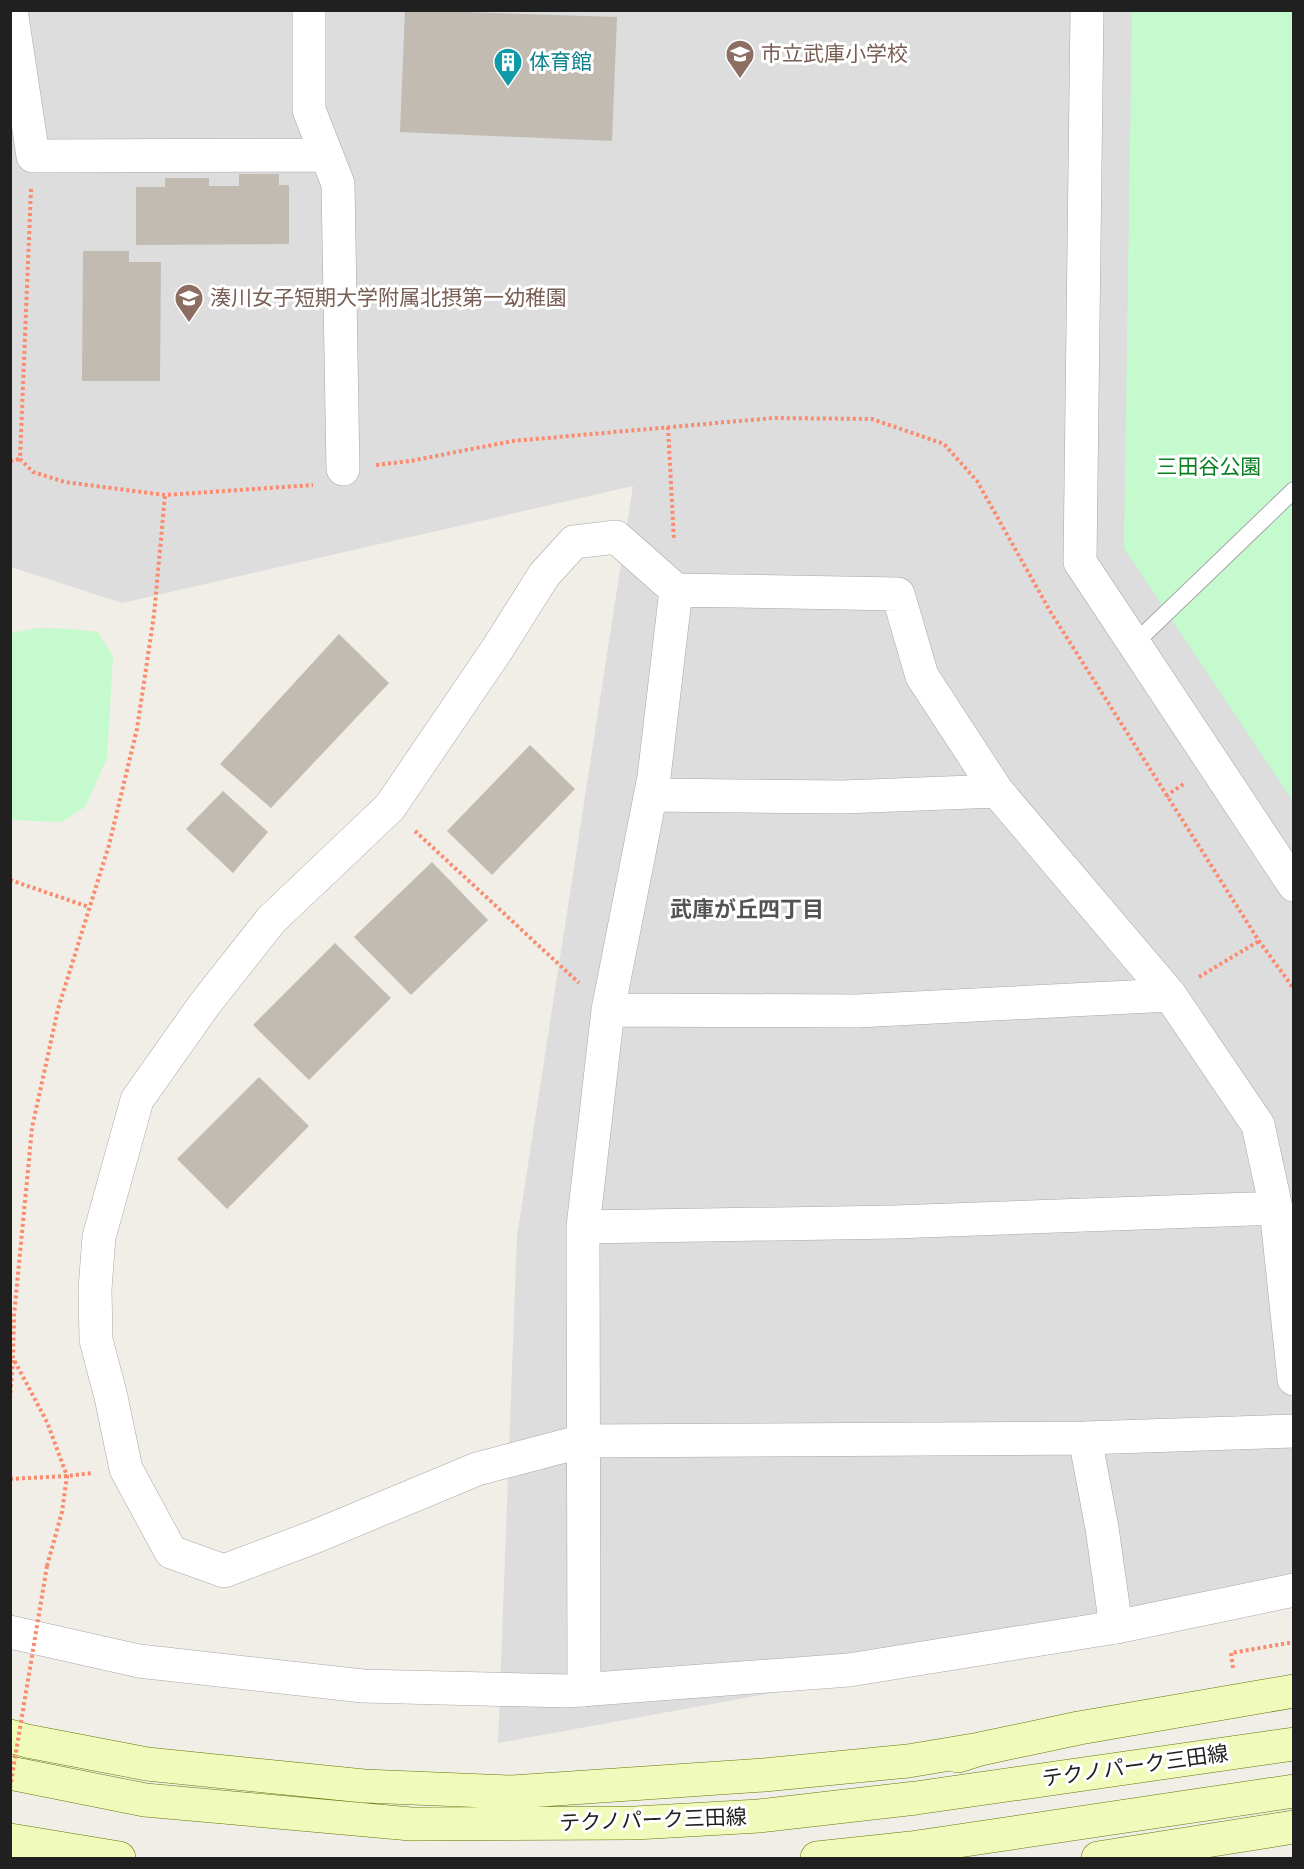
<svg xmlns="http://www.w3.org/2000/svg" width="1304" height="1869" font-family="Mulish,'Noto Sans JP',sans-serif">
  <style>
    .residential { fill: #dedddd }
    .park { fill: #c4face }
    .building { fill: #c1bbb2 }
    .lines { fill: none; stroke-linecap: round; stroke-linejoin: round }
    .service-casing { stroke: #a7a7a7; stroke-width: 18 }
    .minor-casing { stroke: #a7a7a7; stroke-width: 34 }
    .tertiary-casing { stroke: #a7a7a7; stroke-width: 34 }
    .secondary-casing { stroke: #607905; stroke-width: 34 }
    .path { stroke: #fa8b6e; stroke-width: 4; stroke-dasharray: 3 3; stroke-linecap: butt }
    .service { stroke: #fff; stroke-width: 16 }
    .minor { stroke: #fff; stroke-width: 33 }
    .tertiary { stroke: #fff; stroke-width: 33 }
    .secondary { stroke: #f0fabb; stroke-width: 33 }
    .path-bridge { stroke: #fa8b6e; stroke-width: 4; stroke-dasharray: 3 3; stroke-linecap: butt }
    .labels { text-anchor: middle; stroke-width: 6; stroke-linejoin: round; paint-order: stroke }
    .education-label { font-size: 21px; fill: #785e54; stroke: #fff; text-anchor: start }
    .culture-label { font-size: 21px; fill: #0d838f; stroke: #fff; text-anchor: start }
    .park-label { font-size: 21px; fill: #0b8022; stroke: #fff }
    .street-label { font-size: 21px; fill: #202020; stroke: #fff }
    .neighbourhood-label { font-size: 22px; font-weight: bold; fill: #535353; stroke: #fff }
  </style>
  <rect width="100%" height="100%" fill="#f0eee6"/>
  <path class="residential" d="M11,11H1293V1598L498,1743L517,1236L633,486L122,603L11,567Z"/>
  <path class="park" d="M1132,11H1293V801L1124,548Z
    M39,628L70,629L98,632L113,656L107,758L85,807L61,822L11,820V633Z"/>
  <path class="building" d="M405,10L617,17L612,141L400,132Z
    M239,174H279V185H289V244L136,245V187H165V178H209V186H239Z
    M83,251H129V262H161L160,381H82Z
    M339,634L389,683L271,808L220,764Z
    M530,745L575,789L492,875L447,831Z
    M223,791L268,832L233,873L186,829Z
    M432,862L488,920L411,995L354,937Z
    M335,943L391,998L309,1080L253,1025Z
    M259,1077L309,1126L227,1209L177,1159Z"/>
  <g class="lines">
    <g class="service-casing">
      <path id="service" d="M1134,644L1294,490"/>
    </g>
    <g class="minor-casing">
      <path id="minor" d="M11,10L33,156L326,155
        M309,10V110L338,184L343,469
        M676,590L616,537L574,542L544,575L498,648L390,807L271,920L204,1005L137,1100L99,1237L95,1289L96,1340L111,1397L126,1469L171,1552L224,1571L314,1537L477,1469L583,1441L1085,1438L1294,1431
        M651,795L843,797L997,791
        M608,1010L857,1011L1170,995
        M583,1227L895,1222L1276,1208
        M1085,1438L1102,1528L1116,1627
        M584,1690L583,1227L608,1010L654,777L676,590L898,594L922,676L997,791L1170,995L1258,1125L1276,1208L1294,1379"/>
    </g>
    <g class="tertiary-casing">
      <path id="tertiary" d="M1087,10L1080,562L1294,885
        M10,1632L139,1661L363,1686L566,1691L849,1670L1116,1627L1294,1590"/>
    </g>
    <g class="secondary-casing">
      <path id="secondary" d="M10,1736L27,1741L147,1764L364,1786L512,1792L764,1775L908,1761L980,1749
        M958,1756L980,1749L1079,1728L1294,1691
        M10,1773L145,1800L411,1824L635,1823L759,1816L916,1798L1294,1744
        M10,1840L119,1858
        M817,1858L911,1848L1294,1791
        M1098,1858L1294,1827"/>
    </g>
    <path class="path" d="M31,189L20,459L33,472L65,482L165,495L313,485
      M668,427L674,541
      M10,461L20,459
      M376,465L410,461L513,441L773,418L872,419L944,444L977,481L1050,611L1259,941L1294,989
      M1166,796L1185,783
      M415,831L579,983
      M10,880L89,907
      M1199,977L1259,941
      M10,1399L13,1360
      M10,1479L67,1476L92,1473
      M47,1566L62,1512L67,1476L47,1422L13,1358L14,1316L32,1128L58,1009L109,845L137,729L154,615L165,495
      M1233,1668L1231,1653L1294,1642"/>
    <use href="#service" class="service"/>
    <use href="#minor" class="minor"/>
    <use href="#tertiary" class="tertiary"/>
    <use href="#secondary" class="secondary"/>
    <path class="path-bridge" d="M10,1788L47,1566"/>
  </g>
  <defs>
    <g id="school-pin" transform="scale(1.5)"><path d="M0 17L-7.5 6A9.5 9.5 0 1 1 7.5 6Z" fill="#8d6e63" stroke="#fff"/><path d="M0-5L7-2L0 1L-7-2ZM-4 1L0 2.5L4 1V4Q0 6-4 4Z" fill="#fff"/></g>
    <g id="building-pin" transform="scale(1.5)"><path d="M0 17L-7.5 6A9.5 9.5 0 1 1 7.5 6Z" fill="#0f9aa8" stroke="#fff"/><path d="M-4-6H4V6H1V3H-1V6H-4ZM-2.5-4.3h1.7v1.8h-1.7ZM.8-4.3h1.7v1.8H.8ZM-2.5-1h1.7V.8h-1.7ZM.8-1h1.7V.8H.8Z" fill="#fff"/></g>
  </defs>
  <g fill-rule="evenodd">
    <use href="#school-pin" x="740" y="54"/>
    <use href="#building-pin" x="508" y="62"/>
    <use href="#school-pin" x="189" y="298"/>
  </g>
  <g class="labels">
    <g class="education-label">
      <text x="761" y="61">市立武庫小学校</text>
      <text x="210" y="305">湊川女子短期大学附属北摂第一幼稚園</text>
    </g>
    <g class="culture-label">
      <text x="529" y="69">体育館</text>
    </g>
    <g class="park-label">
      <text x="1209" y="474">三田谷公園</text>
    </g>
    <g class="street-label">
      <text transform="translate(1135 1766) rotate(-8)" y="7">テクノパーク三田線</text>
      <text transform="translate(653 1820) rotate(-2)" y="7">テクノパーク三田線</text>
    </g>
    <g class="neighbourhood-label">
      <text x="747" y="917">武庫が丘四丁目</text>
    </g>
  </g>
  <rect width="1304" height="1869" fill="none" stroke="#202020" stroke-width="24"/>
</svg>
